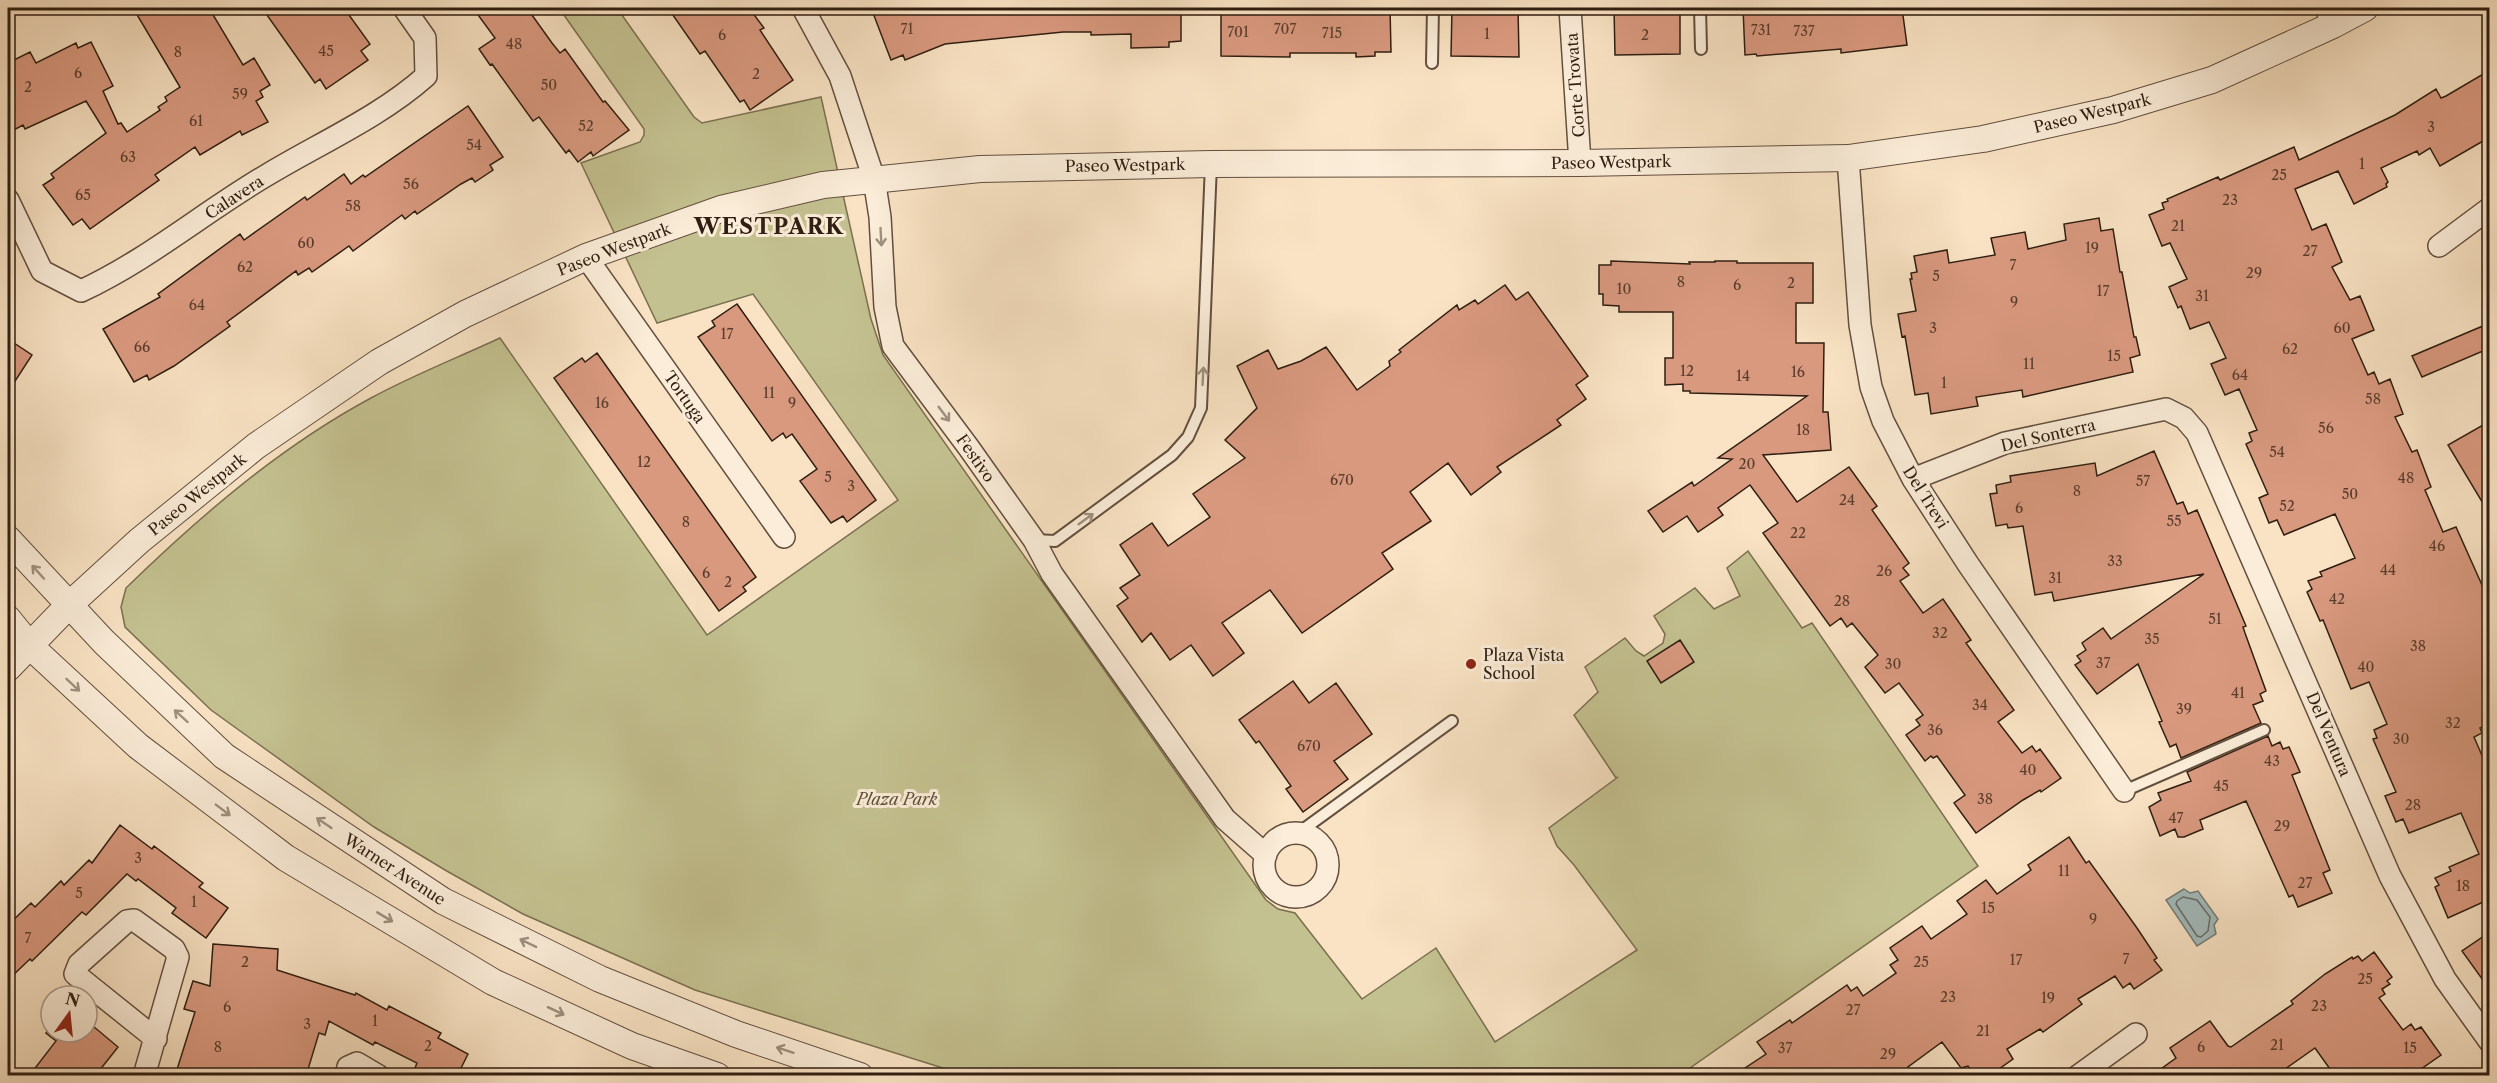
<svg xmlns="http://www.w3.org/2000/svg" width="2497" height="1083" font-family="'Libre Caslon Text',serif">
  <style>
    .green { fill: #c4c190; stroke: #7a7050; stroke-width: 1.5 }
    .water { fill: #a2bcbd; stroke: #747d78; stroke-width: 1.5 }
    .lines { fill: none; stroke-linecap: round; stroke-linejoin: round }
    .shore { stroke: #686d67; stroke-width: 1.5 }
    .building { fill: #d9997f; stroke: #2f1e11; stroke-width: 1.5 }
    .service-casing { stroke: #624f3e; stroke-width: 14 }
    .minor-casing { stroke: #624f3e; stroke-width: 24 }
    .tertiary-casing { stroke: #624f3e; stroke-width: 28 }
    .service { stroke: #fbedd9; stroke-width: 10 }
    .minor { stroke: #fbedd9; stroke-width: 21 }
    .tertiary { stroke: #fbedd9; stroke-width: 26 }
    .oneway { stroke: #9f907f }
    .poi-dot { fill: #8f2418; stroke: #fbedd9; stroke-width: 2 }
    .labels { text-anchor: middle; stroke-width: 6; stroke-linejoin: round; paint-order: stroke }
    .number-label { font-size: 14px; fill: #5a3d2c }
    .street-label { font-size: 16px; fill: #2f1e11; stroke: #fbedd9 }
    .poi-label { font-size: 16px; fill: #2f1e11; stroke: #fbedd9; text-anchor: start }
    .park-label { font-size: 16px; font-style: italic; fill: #5c4f37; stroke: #fbedd9 }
    .district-label { font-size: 22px; font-weight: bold; letter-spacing: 1.5px; fill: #2f1e11; stroke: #fbedd9 }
  </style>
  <rect width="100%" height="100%" fill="#f9e3c4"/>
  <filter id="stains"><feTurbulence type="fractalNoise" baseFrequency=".00333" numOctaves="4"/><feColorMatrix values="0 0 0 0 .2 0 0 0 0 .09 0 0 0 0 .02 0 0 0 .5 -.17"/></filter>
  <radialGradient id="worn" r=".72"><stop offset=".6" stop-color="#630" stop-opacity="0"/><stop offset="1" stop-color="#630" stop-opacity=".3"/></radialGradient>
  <path class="green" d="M559,8H617L694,117L702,123L821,97L871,319L883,355L1266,900L1278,909L1295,913L1362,999L1436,948L1495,1042L1637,950L1574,865L1557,846L1549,828L1618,777L1616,778L1574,715L1598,692L1585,667L1625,638L1636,651L1644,656L1663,643L1665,634L1654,616L1695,588L1714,609L1740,596L1727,568L1748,551L1802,628L1812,623L1978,866L1680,1075H965L695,990L523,914L445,870L374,827L211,710L125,627L121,607L126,588C200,516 280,447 371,398C413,375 457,358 500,338L707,635L898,500L753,294L657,323L581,163L640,142L644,135V129Z"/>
  <path class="water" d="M2184,889L2190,893L2198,891L2218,919L2214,925L2216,934L2197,946L2166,900Z"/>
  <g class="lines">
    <path class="shore" d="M2183,897L2197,900L2210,917L2208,931L2201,937L2197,936L2176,904L2177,901Z"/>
  </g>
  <path class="building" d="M133,8H209L243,65L254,58L270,85L260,91L263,97L256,101L268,122L242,135L240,131L200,155L195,147L155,175L159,180L90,229L82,219L73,225L43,185L54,178L51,174L106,133L86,101L25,129L23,125L8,133V63L30,52L36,63L76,43L78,48L91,42L113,86L103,91L118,124L121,123L127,132L160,110L158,107L167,101L165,97L180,87Z
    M262,8H344L370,44L361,51L368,60L326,89L320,79L315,83Z
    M473,8H527L552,43L560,53L565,49L603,102L605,101L629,130L593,156L591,152L578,162L569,150L566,153L539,117L533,121L492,64L490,65L479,49L495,38Z
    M668,8H749L764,28L760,30L793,80L750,110L744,100L740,102L705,51L700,54Z
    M887,8H1181V41L1169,42V47L1131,48V34L1091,35V32H1063L945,44L905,60L903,55L891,60L873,13Z
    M1225,8H1390L1391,52H1375V56L1356,57V53H1290V57L1221,56V12H1225Z
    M1452,8H1518L1519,57L1451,56Z
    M1614,8H1680V54L1615,55Z
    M1743,8H1902L1907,45L1841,53V49L1757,56L1756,54L1745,55Z
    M2490,70V137L2440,166L2430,148L2419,155L2417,151L2381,168L2388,182L2386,184L2387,187L2354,204L2338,171L2295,189L2312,230L2326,224L2342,262L2332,267L2350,300L2360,296L2374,330L2352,339L2368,375L2374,372L2379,384L2390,379L2403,414L2395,417L2412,452L2417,450L2431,487L2425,490L2443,532L2456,527L2490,603V724L2480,728L2482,733L2474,737L2490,774V899L2448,918L2435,887L2439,885L2435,878L2451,871L2449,867L2479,854L2461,813L2409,833L2403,819L2396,822L2385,796L2396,792L2373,739L2377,738L2374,730L2387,724L2369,682L2351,689L2323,620L2320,621L2307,592L2312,589L2308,581L2322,576L2320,572L2355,558L2335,514L2284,535L2277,520L2269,523L2259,498L2268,494L2246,444L2252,441L2249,433L2257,430L2239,389L2225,395L2211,364L2226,358L2209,322L2190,329L2181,306L2178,308L2169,287L2187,279L2170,243L2162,246L2149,215L2164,209L2162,203L2168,201L2167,199L2218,177L2220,180L2294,147L2299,160L2395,115L2436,89L2441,98L2446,96Z
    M468,106L503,157L490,165L493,170L475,182L472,178L461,184L417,214L415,211L405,219L402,215L353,251L349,246L312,272L309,268L298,275L296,271L227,322L230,326L174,366L149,380L147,375L134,382L103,329L160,297L158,294L240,234L244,240L305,197L307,200L344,174L351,184L363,175L365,177Z
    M2099,218L2101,231L2113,229L2120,272H2122L2134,337H2136L2140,355L2130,358L2133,372L2023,397L2022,390L1976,397L1978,406L1931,414L1928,393L1915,395L1905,336L1902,337L1898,314L1916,311L1910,279H1912L1911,273L1917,272L1914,256L1947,250L1949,263L1995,255L1991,238L2025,232L2028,249L2066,240L2064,224Z
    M1611,261L1690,264L1689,262H1715V261H1737V263H1813V303H1796V343H1824L1823,412H1828L1831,450L1763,455L1797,502L1849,467L1877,506L1872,510L1909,563L1903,568L1909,575L1900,581L1923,613L1943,599L1971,640L1966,643L2014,710L1998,722L2022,753L2032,746L2036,752L2040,749L2061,778L2041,792L2040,790L2023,800L1976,833L1954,803L1965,795L1937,756L1933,758L1931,756L1925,761L1906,735L1920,725L1916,720L1923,715L1899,683L1885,693L1865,667L1878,655L1852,623L1847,627L1841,618L1830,626L1763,533L1778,523L1750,485L1718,508L1723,515L1698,532L1687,516L1663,532L1648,511L1692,482L1694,486L1732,459L1718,458L1807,396L1690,393V391H1683V384L1665,385V358H1673V312H1619V306L1603,305V294H1599V265H1611Z
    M1505,285L1516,300L1528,292L1588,376L1576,385L1586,399L1557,420L1561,425L1497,467L1501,472L1471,495L1448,463L1410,492L1431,521L1382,553L1393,569L1302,633L1270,590L1222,623L1244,653L1213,676L1191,645L1170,660L1151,633L1142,642L1117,606L1128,598L1120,588L1140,575L1120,545L1152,523L1168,546L1210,517L1193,494L1245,458L1225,440L1257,408L1237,366L1268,350L1278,369L1301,361L1326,347L1357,390L1390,366L1389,361L1401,352L1399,350L1457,305L1459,310L1475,300L1478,304Z
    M737,304L876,500L847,522L843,516L831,523L800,481L817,469L792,434L786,438L783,433L772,441L698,337L715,326L712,321Z
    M2490,323V348L2422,377L2412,356Z
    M8,339L32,355L8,392Z
    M597,353L756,577L743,587L746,591L719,611L554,378L582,358L585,362Z
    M2490,421V515L2448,445Z
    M2154,451L2177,504L2183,502L2188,514L2197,510L2246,626L2243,627L2245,633L2266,691L2260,694L2263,701L2253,705L2261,723L2181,758L2176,744L2170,747L2159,722L2162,721L2138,664L2097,694L2075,665L2081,661L2077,656L2086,650L2082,643L2103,628L2111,639L2204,574L2054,601L2052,592L2035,595L2023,526L2008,528L2007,524L1996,526L1990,494L1997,493L1996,485L2011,482L2010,476L2095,463L2097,476Z
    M1680,640L1694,662L1661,683L1647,661Z
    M1293,681L1309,703L1336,683L1372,734L1334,761L1348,779L1303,812L1286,789L1291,786L1259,741L1256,743L1239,720Z
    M2268,736L2272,746L2280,742L2283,749L2289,747L2300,772L2292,775L2330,870L2323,873L2332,893L2298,907L2293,895L2289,897L2246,801L2200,820L2203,829L2184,837H2178L2175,829L2160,836L2149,807L2161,800L2158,793L2191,781L2187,772Z
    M120,825L152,849L154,846L203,883L199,887L228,908L206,938L172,913L176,908L138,879L136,881L127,874L86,915L82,912L32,961L30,959L8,980V925L31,903L35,907L61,881L64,885L89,860L92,863Z
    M2069,837L2086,863L2089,861L2137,928L2157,958L2154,960L2162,970L2134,989L2130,983L2123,988L2115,976L2078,999L2082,1004L2043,1032L2040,1029L2007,1049L2013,1059L1989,1076H1975L1968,1066L1961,1068L1942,1042L1908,1067L1915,1076H1733L1766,1054L1757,1042L1790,1020L1792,1023L1847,985L1851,991L1857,987L1863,996L1896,973L1890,965L1898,960L1890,948L1922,926L1931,939L1967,914L1957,901L1986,880L1997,894L2031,870L2028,865Z
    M2490,932V990L2462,951Z
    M213,944L278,949L277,970L355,995L356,993L387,1010L389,1006L441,1033L438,1038L468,1054L457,1076H429L415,1068L417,1063L375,1042L373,1045L329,1021L325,1035L319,1033L306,1076H175L195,1012L184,1009L193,981L210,986Z
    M2374,952L2392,977L2387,981L2390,984L2382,989L2385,994L2379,998L2403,1030L2411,1024L2415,1030L2421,1027L2441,1055L2411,1076H2335L2315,1048L2275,1076H2151L2176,1058L2170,1048L2210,1021L2228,1046L2231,1047L2293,1004L2291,1001L2325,974L2352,957L2353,959L2358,956L2362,961Z
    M87,1021L118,1047L95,1076H29L56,1041L46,1033L51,1026V1032H87Z"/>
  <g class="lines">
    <g class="service-casing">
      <path id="service" d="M1700,8L1701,49
        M1432,63L1433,8
        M1034,540L1055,541L1172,455L1188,437L1201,408L1211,164
        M2124,791L2264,730
        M1297,834L1452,721"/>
    </g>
    <g class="minor-casing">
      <path id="minor" d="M803,8L840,76L874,179L880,217L885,307L893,346L969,448L1034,540L1052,574L1225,819L1266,855
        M1570,8L1580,163
        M2326,8L2333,25
        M1848,158L1860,325L1871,387L1883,421L1913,479L1968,564L2124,791
        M8,200L42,271L81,291C148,260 204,212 267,175C320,143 380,117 426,76L425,38L404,8
        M2439,246L2490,208
        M586,257L784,537
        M1913,479L2005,443L2166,409L2184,418L2197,433L2390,876L2445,979L2490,1042
        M1264 865a32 32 0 1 1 64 0a32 32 0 1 1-64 0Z
        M144,1076L178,957L174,949L134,920L127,921L79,964L75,974L156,1039
        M346,1076L348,1067L357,1063L379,1076
        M2078,1076L2136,1034"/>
    </g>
    <g class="tertiary-casing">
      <path id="tertiary" d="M8,539L104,642L224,756L443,901L600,979L736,1034L860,1076
        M8,619L30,646L138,746L286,858L493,982L632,1046L717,1076
        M8,668L68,606L139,541L256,446L379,362L465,314L586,257L721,209L823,185L980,169L1211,164L1580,163L1848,158L1983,139L2113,110L2212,80L2333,25L2365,8"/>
    </g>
    <use href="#service" class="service"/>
    <use href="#minor" class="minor"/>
    <use href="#tertiary" class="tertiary"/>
  </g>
  <defs><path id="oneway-shaft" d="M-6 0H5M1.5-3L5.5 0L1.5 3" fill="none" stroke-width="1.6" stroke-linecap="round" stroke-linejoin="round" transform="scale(1.5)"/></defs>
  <g class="oneway">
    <use href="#oneway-shaft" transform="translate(881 237) rotate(87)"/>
    <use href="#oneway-shaft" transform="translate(1203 376) rotate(-87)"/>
    <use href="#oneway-shaft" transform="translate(944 414) rotate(53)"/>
    <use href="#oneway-shaft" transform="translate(1086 519) rotate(-36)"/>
    <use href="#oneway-shaft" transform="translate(38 572) rotate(-132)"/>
    <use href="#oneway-shaft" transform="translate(73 685) rotate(43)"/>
    <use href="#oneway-shaft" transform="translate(181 716) rotate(-138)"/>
    <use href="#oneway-shaft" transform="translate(223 810) rotate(37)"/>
    <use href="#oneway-shaft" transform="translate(324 823) rotate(-146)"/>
    <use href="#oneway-shaft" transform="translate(385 917) rotate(31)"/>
    <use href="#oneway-shaft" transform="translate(528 943) rotate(-154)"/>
    <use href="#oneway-shaft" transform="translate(556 1011) rotate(25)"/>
    <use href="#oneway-shaft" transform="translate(785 1050) rotate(-162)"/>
  </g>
  <circle class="poi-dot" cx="1471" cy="664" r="6"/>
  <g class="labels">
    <g class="number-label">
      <text x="907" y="34">71</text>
      <text x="1285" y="34">707</text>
      <text x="1761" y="35">731</text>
      <text x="1804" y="36">737</text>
      <text x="1238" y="37">701</text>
      <text x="1332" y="38">715</text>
      <text x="1487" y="39">1</text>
      <text x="722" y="40">6</text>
      <text x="1645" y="40">2</text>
      <text x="514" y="49">48</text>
      <text x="326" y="56">45</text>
      <text x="178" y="57">8</text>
      <text x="78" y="78">6</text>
      <text x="756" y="79">2</text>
      <text x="549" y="90">50</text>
      <text x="28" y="92">2</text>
      <text x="240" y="99">59</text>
      <text x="196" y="126">61</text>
      <text x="586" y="131">52</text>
      <text x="2431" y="132">3</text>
      <text x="474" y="150">54</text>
      <text x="128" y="162">63</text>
      <text x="2362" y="169">1</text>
      <text x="2279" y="180">25</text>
      <text x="411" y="189">56</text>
      <text x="83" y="200">65</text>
      <text x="2230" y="205">23</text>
      <text x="353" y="211">58</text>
      <text x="2178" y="231">21</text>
      <text x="306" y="248">60</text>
      <text x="2092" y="253">19</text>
      <text x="2310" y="256">27</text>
      <text x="2013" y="270">7</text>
      <text x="245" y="272">62</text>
      <text x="2254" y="278">29</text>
      <text x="1936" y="281">5</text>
      <text x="1681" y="287">8</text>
      <text x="1791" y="288">2</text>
      <text x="1737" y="290">6</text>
      <text x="1624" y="294">10</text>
      <text x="2103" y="296">17</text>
      <text x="2202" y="301">31</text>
      <text x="2014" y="307">9</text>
      <text x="197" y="310">64</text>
      <text x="1933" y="333">3</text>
      <text x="2342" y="333">60</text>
      <text x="727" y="339">17</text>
      <text x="142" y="352">66</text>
      <text x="2290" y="354">62</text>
      <text x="2114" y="361">15</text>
      <text x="2029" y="369">11</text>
      <text x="1687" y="376">12</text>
      <text x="1798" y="377">16</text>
      <text x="2240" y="380">64</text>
      <text x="1743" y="381">14</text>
      <text x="1944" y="388">1</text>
      <text x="769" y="398">11</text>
      <text x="2373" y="404">58</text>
      <text x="602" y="408">16</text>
      <text x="792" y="408">9</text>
      <text x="2326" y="433">56</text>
      <text x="1803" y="435">18</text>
      <text x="2277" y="457">54</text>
      <text x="644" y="467">12</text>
      <text x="1747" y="469">20</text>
      <text x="828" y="482">5</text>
      <text x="2406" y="483">48</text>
      <text x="1342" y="485">670</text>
      <text x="2143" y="486">57</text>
      <text x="851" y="491">3</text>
      <text x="2077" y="496">8</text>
      <text x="2350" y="499">50</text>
      <text x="1847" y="505">24</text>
      <text x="2287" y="511">52</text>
      <text x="2019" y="513">6</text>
      <text x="2174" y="526">55</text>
      <text x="686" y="527">8</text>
      <text x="1798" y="538">22</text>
      <text x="2437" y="551">46</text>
      <text x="2115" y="566">33</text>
      <text x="2388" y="575">44</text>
      <text x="1884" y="576">26</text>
      <text x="706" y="578">6</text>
      <text x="2055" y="583">31</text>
      <text x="728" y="587">2</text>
      <text x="2337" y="604">42</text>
      <text x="1842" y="606">28</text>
      <text x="2215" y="624">51</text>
      <text x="1940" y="638">32</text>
      <text x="2152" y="644">35</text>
      <text x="2418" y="651">38</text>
      <text x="2103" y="668">37</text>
      <text x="1893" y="669">30</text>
      <text x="2366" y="672">40</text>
      <text x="2238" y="698">41</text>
      <text x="1980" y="710">34</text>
      <text x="2184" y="714">39</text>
      <text x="2453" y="728">32</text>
      <text x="1935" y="735">36</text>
      <text x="2401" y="744">30</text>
      <text x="1309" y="751">670</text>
      <text x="2272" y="766">43</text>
      <text x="2028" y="775">40</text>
      <text x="2221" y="791">45</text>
      <text x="1985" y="804">38</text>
      <text x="2413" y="810">28</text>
      <text x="2176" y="823">47</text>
      <text x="2282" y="831">29</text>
      <text x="138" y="863">3</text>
      <text x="2064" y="876">11</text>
      <text x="2305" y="888">27</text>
      <text x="2463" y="891">18</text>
      <text x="79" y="898">5</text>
      <text x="194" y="907">1</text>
      <text x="1988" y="913">15</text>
      <text x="2093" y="924">9</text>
      <text x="28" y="943">7</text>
      <text x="2126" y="964">7</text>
      <text x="2016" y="965">17</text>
      <text x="245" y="967">2</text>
      <text x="1921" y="967">25</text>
      <text x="2365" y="984">25</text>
      <text x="1948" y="1002">23</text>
      <text x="2048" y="1003">19</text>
      <text x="2319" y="1011">23</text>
      <text x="227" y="1012">6</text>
      <text x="1853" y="1015">27</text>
      <text x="375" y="1026">1</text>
      <text x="307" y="1029">3</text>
      <text x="1983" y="1036">21</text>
      <text x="2277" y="1050">21</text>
      <text x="428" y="1051">2</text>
      <text x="218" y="1052">8</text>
      <text x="2201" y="1052">6</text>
      <text x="1785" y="1053">37</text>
      <text x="2410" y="1053">15</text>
      <text x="1888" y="1059">29</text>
    </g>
    <g class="street-label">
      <text transform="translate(1575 85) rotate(-94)" y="6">Corte Trovata</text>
      <text transform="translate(2092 113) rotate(-14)" y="6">Paseo Westpark</text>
      <text transform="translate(1611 162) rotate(-1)" y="6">Paseo Westpark</text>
      <text transform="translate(1125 165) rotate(-1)" y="6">Paseo Westpark</text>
      <text transform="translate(234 197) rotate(-33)" y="6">Calavera</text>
      <text transform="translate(614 249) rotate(-21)" y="6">Paseo Westpark</text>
      <text transform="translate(685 397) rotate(55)" y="6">Tortuga</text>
      <text transform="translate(2048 435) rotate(-13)" y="6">Del Sonterra</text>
      <text transform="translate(976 458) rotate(55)" y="6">Festivo</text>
      <text transform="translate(197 494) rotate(-39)" y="6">Paseo Westpark</text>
      <text transform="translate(1926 497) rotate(58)" y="6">Del Trevi</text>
      <text transform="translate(2329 734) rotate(67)" y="6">Del Ventura</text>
      <text transform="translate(395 869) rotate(33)" y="6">Warner Avenue</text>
    </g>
    <g class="poi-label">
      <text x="1483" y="661">Plaza Vista<tspan x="1483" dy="18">School</tspan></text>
    </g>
    <g class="park-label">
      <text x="897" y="805">Plaza Park</text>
    </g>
    <g class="district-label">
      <text x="769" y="234">WESTPARK</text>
    </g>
  </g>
  <rect width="2497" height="1083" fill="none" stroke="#f9e3c4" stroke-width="30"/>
  <rect x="9" y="9" width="2479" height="1065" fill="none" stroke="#2f1e11" stroke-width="3"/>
  <rect x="15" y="15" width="2467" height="1053" fill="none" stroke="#2f1e11" stroke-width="1.5"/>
  <g transform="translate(69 1014) rotate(15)"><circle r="28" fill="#fbedd9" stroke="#a99a89" stroke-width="1.5"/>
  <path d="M0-4.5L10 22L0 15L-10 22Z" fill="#8f2418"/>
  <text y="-9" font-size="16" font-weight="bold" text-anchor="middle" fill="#2f1e11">N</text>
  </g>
  <rect width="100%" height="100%" filter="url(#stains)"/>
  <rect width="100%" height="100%" fill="url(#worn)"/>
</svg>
